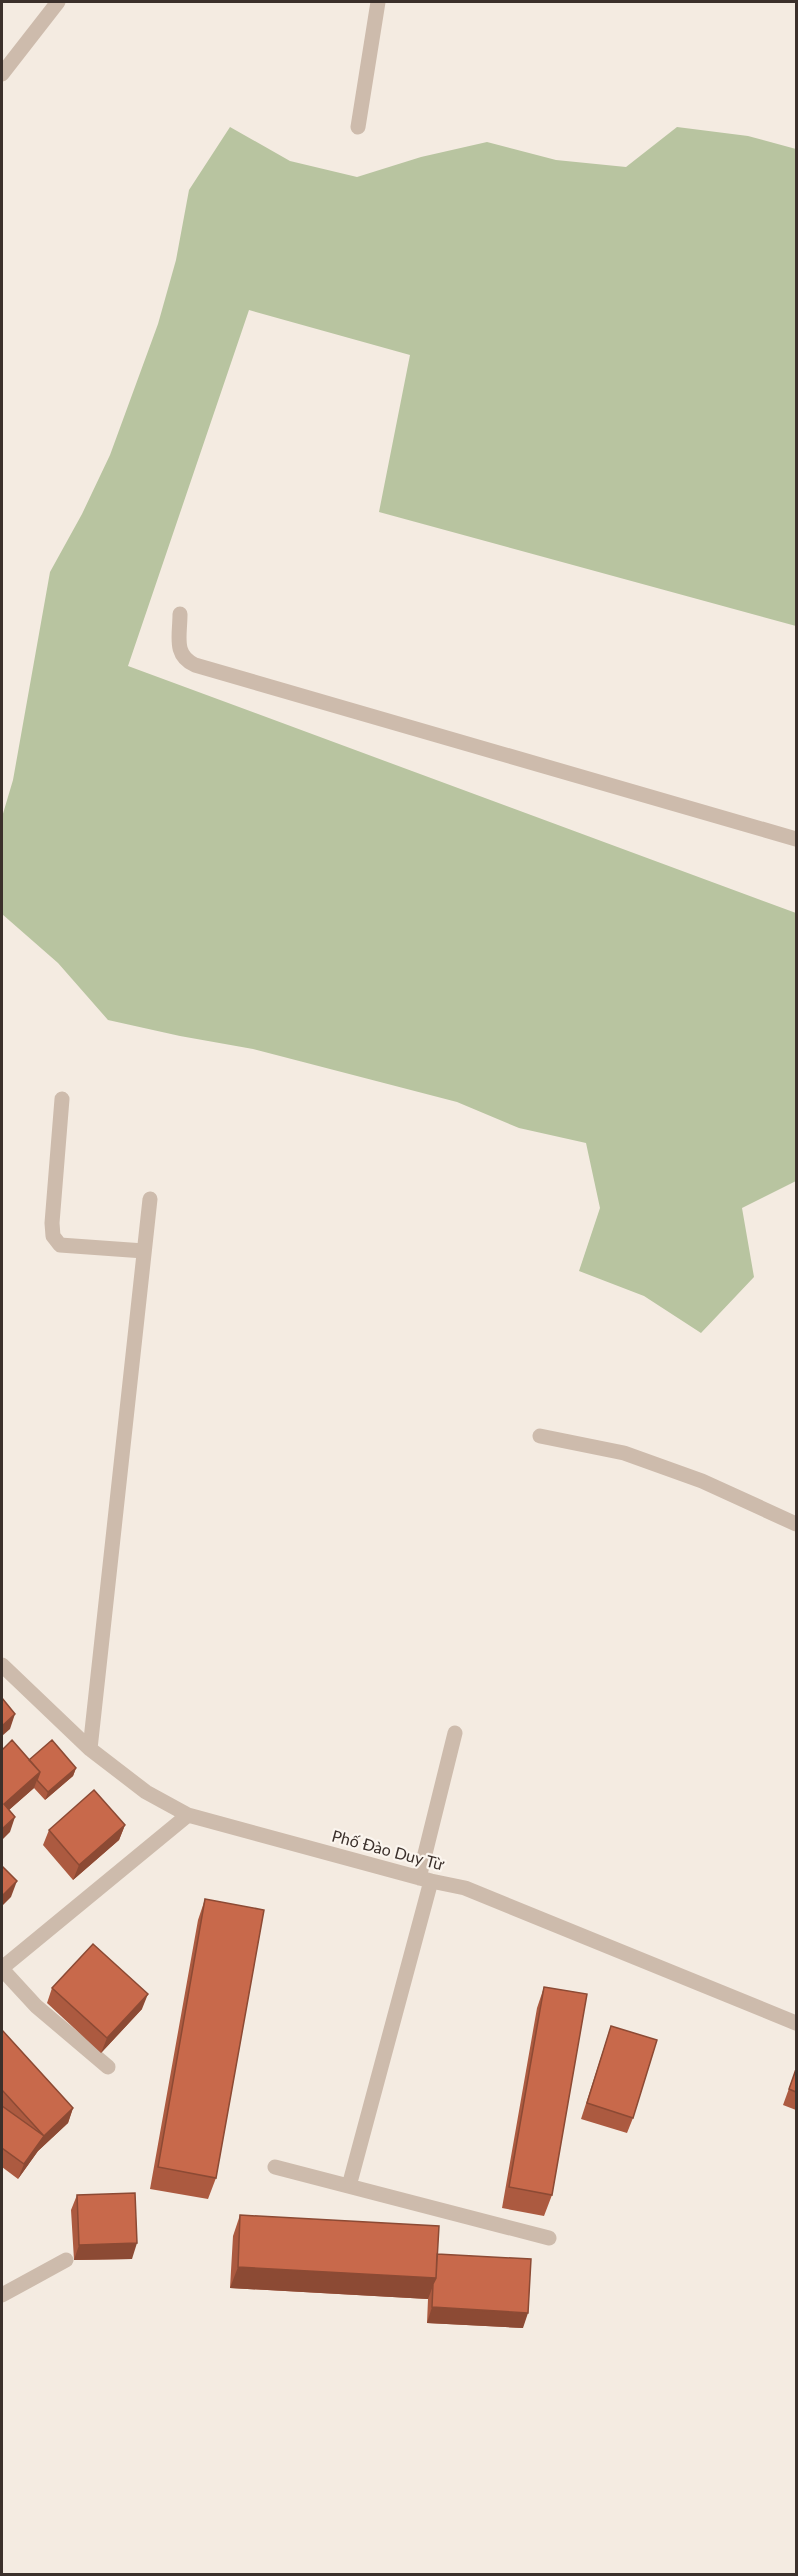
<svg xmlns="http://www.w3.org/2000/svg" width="798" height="2576" font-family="Lato,sans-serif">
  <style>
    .green { fill: #b8c4a0 }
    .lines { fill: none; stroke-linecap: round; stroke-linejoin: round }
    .minor { stroke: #cdbbac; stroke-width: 15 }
    .wall { fill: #ac5a40 }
    .shaded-wall { fill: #8c4a34 }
    .building { fill: #c8694b; stroke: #8c4a34; stroke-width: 1.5 }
    .labels { text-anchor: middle; stroke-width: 4.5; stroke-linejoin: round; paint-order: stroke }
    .street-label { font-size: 16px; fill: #3b302b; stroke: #fbf5ee }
  </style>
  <rect width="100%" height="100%" fill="#f4ebe1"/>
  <path class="green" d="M230,127L290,161L357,177L421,157L487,142L556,160L626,167L677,127L748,136L796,149V626L379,512L410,355L249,310L128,666L796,913V1181L742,1208L754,1277L701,1333L644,1296L579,1271L600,1208L586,1143L519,1128L457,1102L253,1049L180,1036L108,1020L58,963L2,914V817L13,780L50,572L82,514L110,455L158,324L176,260L189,190Z"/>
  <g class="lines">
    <path class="minor" d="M2,74L58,2
      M358,127L378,2
      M180,614C180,636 173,655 195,665L796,839
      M62,1099L52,1223L53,1236L60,1245L144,1251
      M540,1436L624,1453L702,1481L796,1524
      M2,1665L90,1749L146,1792L188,1815L431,1881L465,1888L796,2023
      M90,1749L150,1199
      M419,1878L455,1733
      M2,1968L188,1815
      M2,1969L36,2006L108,2067
      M275,2167L549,2238
      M349,2186L431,1881
      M2,2295L66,2260"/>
  </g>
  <path class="wall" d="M2,1750L29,1760L76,1768L73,1776L45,1800L34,1788L9,1810L10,1832Z
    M125,1825L119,1840L73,1880L43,1845L49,1830Z
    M205,1899L216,2178L208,2199L150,2189L198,1920Z
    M544,1987L552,2195L544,2216L502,2208L537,2008Z
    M52,1988L142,2009L101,2053L47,2003Z
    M611,2026L633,2118L627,2133L581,2119Z
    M2,2030L73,2108L68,2123L38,2151L18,2179L2,2167Z
    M796,2069V2110L783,2105Z
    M77,2195L132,2259L74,2260L71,2210Z
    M240,2215L437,2254L523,2328L427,2323L428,2299L230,2288L233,2236Z"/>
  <path class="shaded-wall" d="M15,1714L10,1729L2,1736V1726Z
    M76,1768L73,1776L45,1800L48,1792Z
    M40,1772L34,1788L2,1816L4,1804Z
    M15,1817L10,1832L2,1840V1829Z
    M125,1825L119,1840L73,1880L79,1865Z
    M17,1881L11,1897L2,1906V1896Z
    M148,1994L142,2009L101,2053L107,2038Z
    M73,2108L68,2123L38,2151L18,2179L24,2164L44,2136Z
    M137,2243L132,2259L74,2260L79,2245Z
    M238,2267L436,2278L428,2299L230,2288Z
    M432,2307L528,2313L523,2328L427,2323Z"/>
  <path class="building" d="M2,1698L15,1714L2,1726Z
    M12,1740L40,1772L4,1804L15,1817L2,1829V1750Z
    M52,1740L76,1768L48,1792L37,1780L40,1772L29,1760Z
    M94,1790L125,1825L79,1865L49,1830Z
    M2,1866L17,1881L2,1896Z
    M205,1899L264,1910L216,2178L158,2167Z
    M93,1944L148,1994L107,2038L52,1988Z
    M544,1987L587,1994L552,2195L509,2187Z
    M611,2026L657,2040L633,2118L587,2103Z
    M2,2030L73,2108L44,2136L24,2164L2,2148V2106L44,2136L2,2090Z
    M796,2069V2092L789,2089Z
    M135,2193L137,2243L79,2245L77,2195Z
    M240,2215L439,2226L436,2278L238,2267Z
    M437,2254L531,2259L528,2313L432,2307L433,2284L436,2278Z"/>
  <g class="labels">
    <g class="street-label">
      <text transform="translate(388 1850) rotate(15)" y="6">Phố Đào Duy Từ</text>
    </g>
  </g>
  <rect width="798" height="2576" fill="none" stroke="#3b302b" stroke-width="6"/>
</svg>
